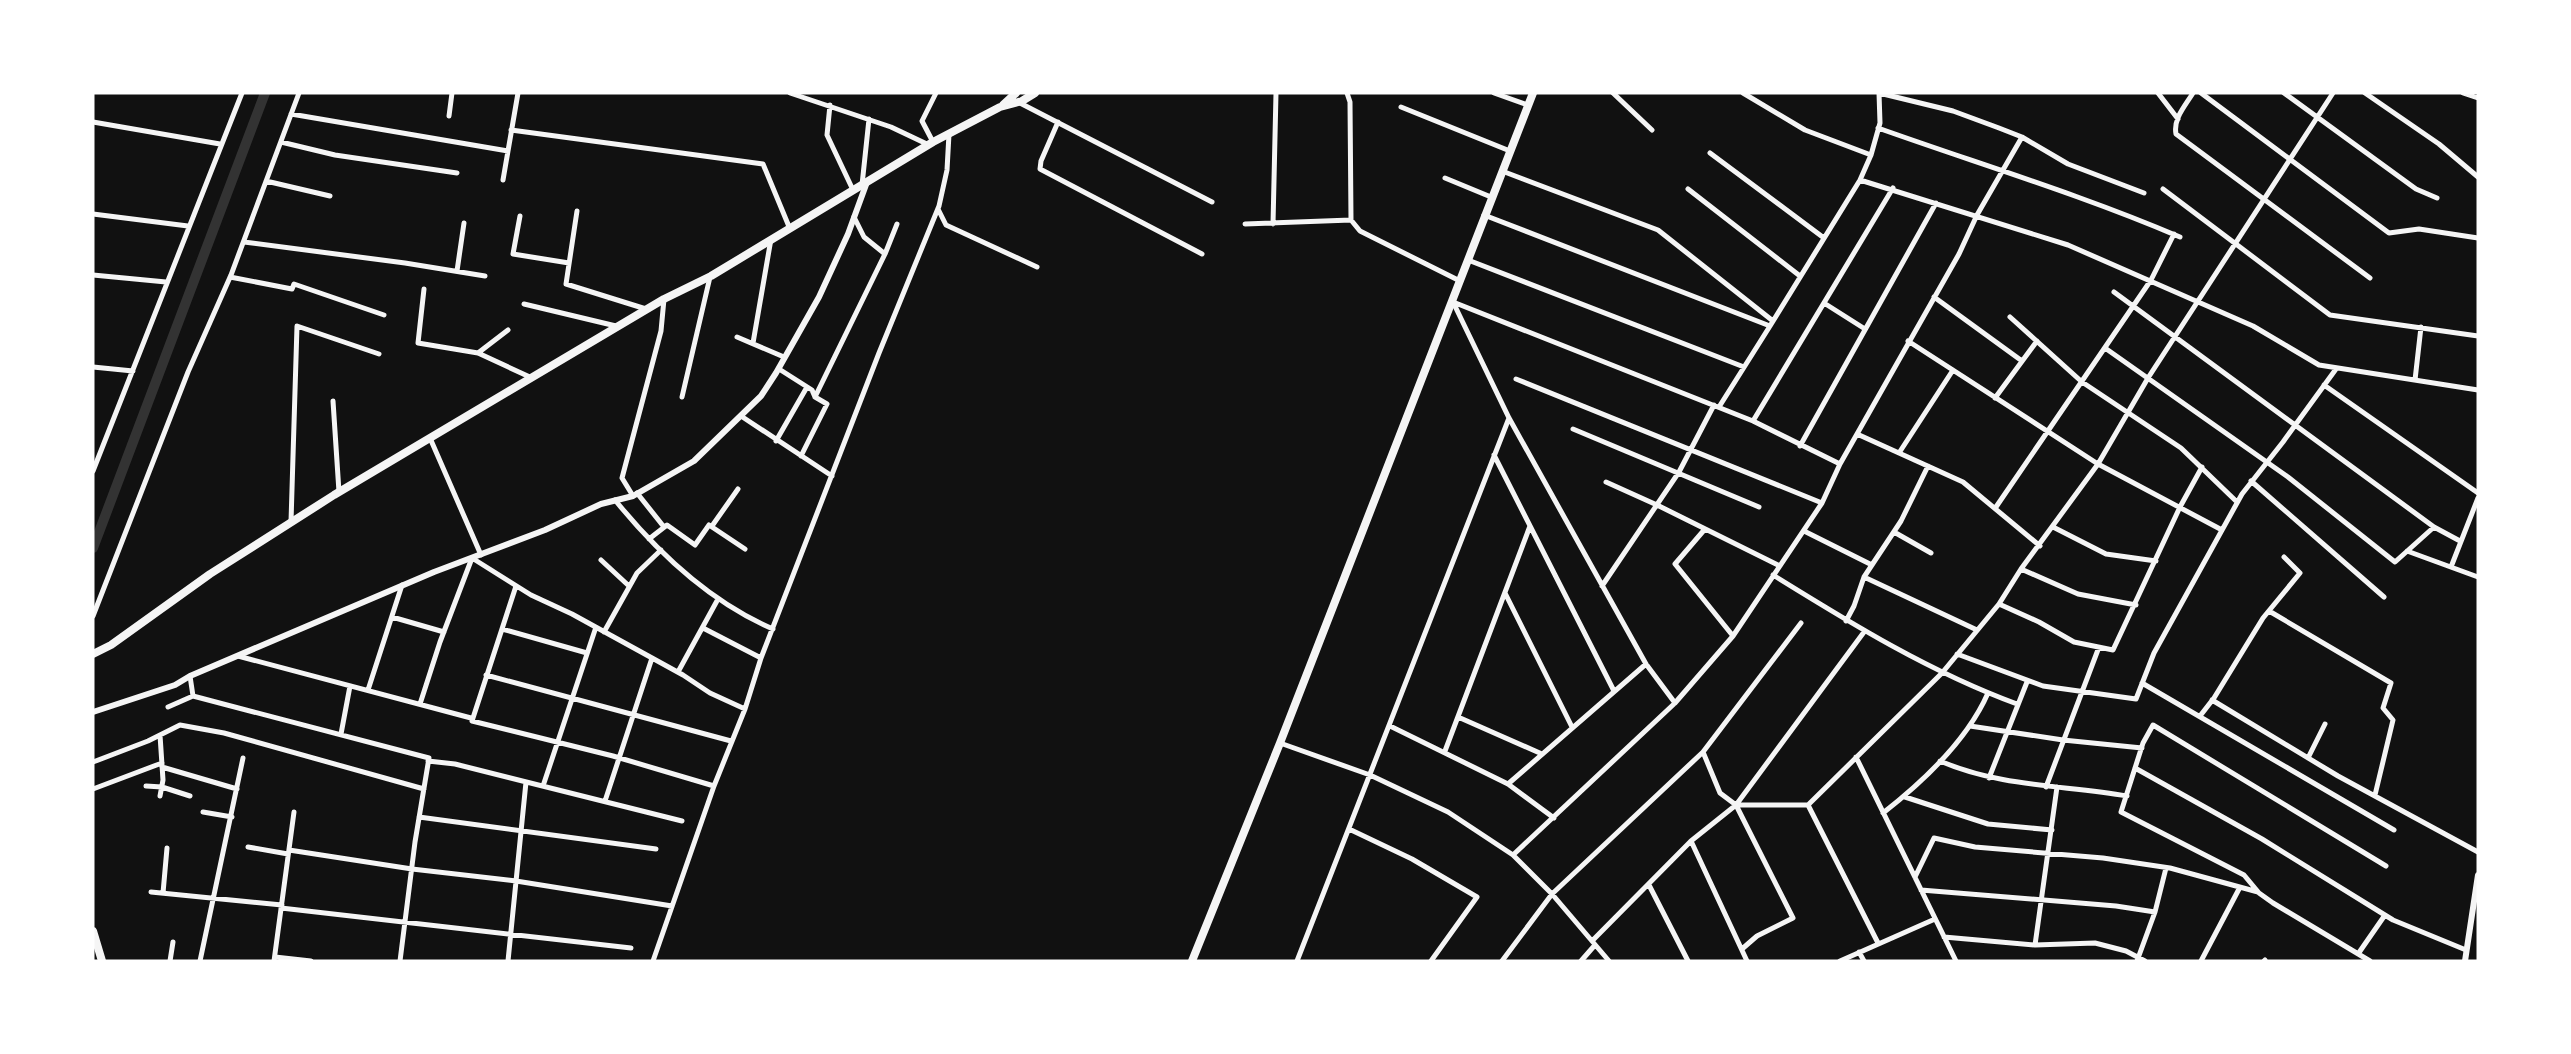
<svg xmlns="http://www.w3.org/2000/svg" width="2571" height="1054" font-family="Barlow,sans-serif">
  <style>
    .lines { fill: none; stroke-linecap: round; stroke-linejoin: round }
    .canal { stroke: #333; stroke-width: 10 }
    .minor { stroke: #f5f5f5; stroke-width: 5 }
    .tertiary { stroke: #f5f5f5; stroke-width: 6 }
    .secondary { stroke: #f5f5f5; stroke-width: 8 }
    .trunk { stroke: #f5f5f5; stroke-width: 8 }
  </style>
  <rect width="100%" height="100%" fill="#111"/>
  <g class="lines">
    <path class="canal" d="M93,548L265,93"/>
    <path class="minor" d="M790,93L891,127L929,145
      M1347,93L1350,102L1351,220L1360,231L1460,281
      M1494,93L1528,105
      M1613,93L1652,130
      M1743,93L1805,130L1871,155
      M1879,93L1953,111L1999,128L2022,137L2068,164L2144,193
      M2158,93L2178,119
      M2193,93C2185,106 2173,119 2176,134L2370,278
      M2201,93L2389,233L2419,229L2478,238
      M2284,93L2416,189L2437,198
      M2365,93L2439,144L2478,177
      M2463,93L2478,98
      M1018,102L1212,202
      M830,105L827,135L853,190
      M1401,107L1510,151
      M291,114L508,151
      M449,116L452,93
      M93,122L220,144
      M1058,122L1041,161L1040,169L1202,254
      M1878,128C1979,164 2082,195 2180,237
      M511,130L763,164L790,229
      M281,142L335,155L457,173
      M933,142L922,121L936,93
      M1710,153L1824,238
      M1502,171L1658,230L1773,321
      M1445,178L1491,197
      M503,180L518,93
      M1860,180L2068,245L2253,326L2319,365L2478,390
      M266,181L330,196
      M862,185L869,119
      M1688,189L1800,276
      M2163,189L2330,315L2478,336
      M938,209L946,225L1037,267
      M577,211L566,284L646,309
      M93,214L188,226
      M1484,215L1770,326L1860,180L1871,155L1880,123L1879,93
      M520,216L513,254L569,263
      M854,217L864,237L885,254
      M1245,224L1351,220
      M1273,224L1276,93
      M244,242L405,263L485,276
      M1468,260L1744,367
      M457,271L464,223
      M93,275L166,282
      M230,277L292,289L294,284L384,315
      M424,289L418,343L478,353L532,378
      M2114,292L2434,527L2460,541
      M1934,297L2022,361
      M1453,302L1509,418L1646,664L1675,703L1513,855
      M1453,302L1753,421L1840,464
      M1824,303L1865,329
      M524,304L616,326
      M2010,317L2082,382L2181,448L2237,502
      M737,337L784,357
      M1908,341L2098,464L2222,530
      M753,343L771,239
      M2105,348L2288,477L2395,562L2434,527
      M478,353L508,330
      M93,367L133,371
      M779,369L812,390L815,397L827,404L801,456
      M1516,379L1822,503
      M2415,380L2421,327
      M2324,385L2478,493
      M682,397L710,277
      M815,397L885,254L897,224
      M1995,398L2037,341
      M333,401L339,492
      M1719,407L1770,326
      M741,416L832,476
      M1753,421L1893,188
      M1573,429L1759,507
      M1857,434L1963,482L2040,546
      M430,438L481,555
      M776,441L807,387
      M1800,446L1936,203
      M1899,453L1953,370
      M1494,455L1614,691
      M93,471L242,93
      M2251,481L2384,597
      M1606,482L1657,505L1780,566
      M637,493L664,527
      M633,496L622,478L661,331L664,299
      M615,500C658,553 710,602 773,629
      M1996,507L2151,280L2174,234
      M291,522L297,326L379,354
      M712,526L738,489
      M2053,527L2106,554L2156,561
      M1705,529L1675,564L1733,636
      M1804,531L1872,565
      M1894,532L1931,553
      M649,539L667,525L695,545L709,525L745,549
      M2407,551L2478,577
      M601,560L629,586
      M2451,567L2478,498
      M2021,569L2078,594L2136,605
      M1773,575C1852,624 1930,672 2017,704
      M1864,577L1977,630
      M516,586L472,721L613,756L714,786
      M1602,586L1679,472L1714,405
      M1505,593L1572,727
      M1999,604L2039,622L2074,642L2113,650L2180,507L2202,467
      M2269,611L2391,683L2383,708L2393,720L2375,795
      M93,616L188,372L231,275L299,93
      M392,617L444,632
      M1846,621L1854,606L1864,577L1901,521L1928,466
      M703,628L761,658
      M502,629L587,653
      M604,632L637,573L661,550
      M1957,654L2043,686L2136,699L2154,653L2242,494L2283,442L2336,369
      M238,656L471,718
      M678,672L718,599
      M486,675L731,741
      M190,676L193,696
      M2142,683L2394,830
      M368,690L402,585
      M2212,700L2338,776L2478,852
      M1675,703L1733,636L1822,503L1840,464L1959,254L1977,215L2022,137
      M420,704L440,642L472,558L531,595L572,614L683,675L710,693L745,709
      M168,707L193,696L429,758L415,842L400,961
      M2200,716L2214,698L2263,618L2300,573L2284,557
      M1458,717L1542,754
      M1390,726L1508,784L1554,818
      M1970,726L2063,740L2142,748
      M341,734L350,686
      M160,735L163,780L160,796
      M1280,743L1370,775L1448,812L1513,855L1552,894L1609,961
      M1445,751L1530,526
      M1703,752L1801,623
      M1856,757L1956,961
      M2308,758L2325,724
      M428,761L455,764L682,821
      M1940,761C2000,787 2063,785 2127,796
      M93,762L148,741L180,725L224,733L424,789
      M162,767L237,789
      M2135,768L2262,839L2393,920L2466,950
      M1989,778L2027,682
      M1508,784L1646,664
      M146,786L162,787L190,796
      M543,786L596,627
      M2046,787L2099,647
      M93,789L162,763
      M1905,797L1988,824L2052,830
      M605,801L652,658
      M1736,805L1793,918L1757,936L1742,949
      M1808,805L1878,943
      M203,812L232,817
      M1883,813C1924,781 1967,741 1988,693
      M419,817L656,849
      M1349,829L1412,859L1477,897L1431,961
      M1691,841L1747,961
      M248,847L288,854
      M289,850L412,869L516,881L672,906
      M1915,877L1934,838L1975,847L2103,858L2170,868L2258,892
      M1649,885L1688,961
      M1921,890L2116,906L2155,912
      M151,892L282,905
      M163,893L167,848
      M281,908L631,948
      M1944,937L2035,945L2095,943L2126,951L2145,961
      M1592,941L1691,841L1736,805L1864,632
      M2035,945L2057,787
      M1859,952L1864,961
      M2358,954L2385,915
      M275,957L311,961
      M170,961L173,942
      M200,961L243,758
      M274,961L294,812
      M508,961L526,782
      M653,961L714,786L745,709L761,658L879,353L939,206L947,170L949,134
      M1297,961L1509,418
      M1502,961L1552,894L1703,752L1720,793L1736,805H1808L1942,673L1999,604L2021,569L2098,464L2148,378L2333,93
      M1581,961L1595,945
      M1840,961L1935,919
      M2137,961L2155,912L2166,868
      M2201,961L2239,889
      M2264,961L2265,960
      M2370,961L2273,903L2259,893L2244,875L2121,812L2143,743L2153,725L2386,866"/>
    <path class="tertiary" d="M93,712L175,685L190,676L434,572L545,530L601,504L633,496L694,461L761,396L776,373L819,297L848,234L867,182
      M2465,961L2478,875"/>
    <path class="secondary" d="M93,931L102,961
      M1192,961L1280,743L1533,93"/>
    <path class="trunk" d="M1003,105L1016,93
      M93,654L111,645L210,574L334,495L664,299L711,276L933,142L1000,107L1022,101L1035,93"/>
  </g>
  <rect width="2571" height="1054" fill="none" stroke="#ffffff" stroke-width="189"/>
</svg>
